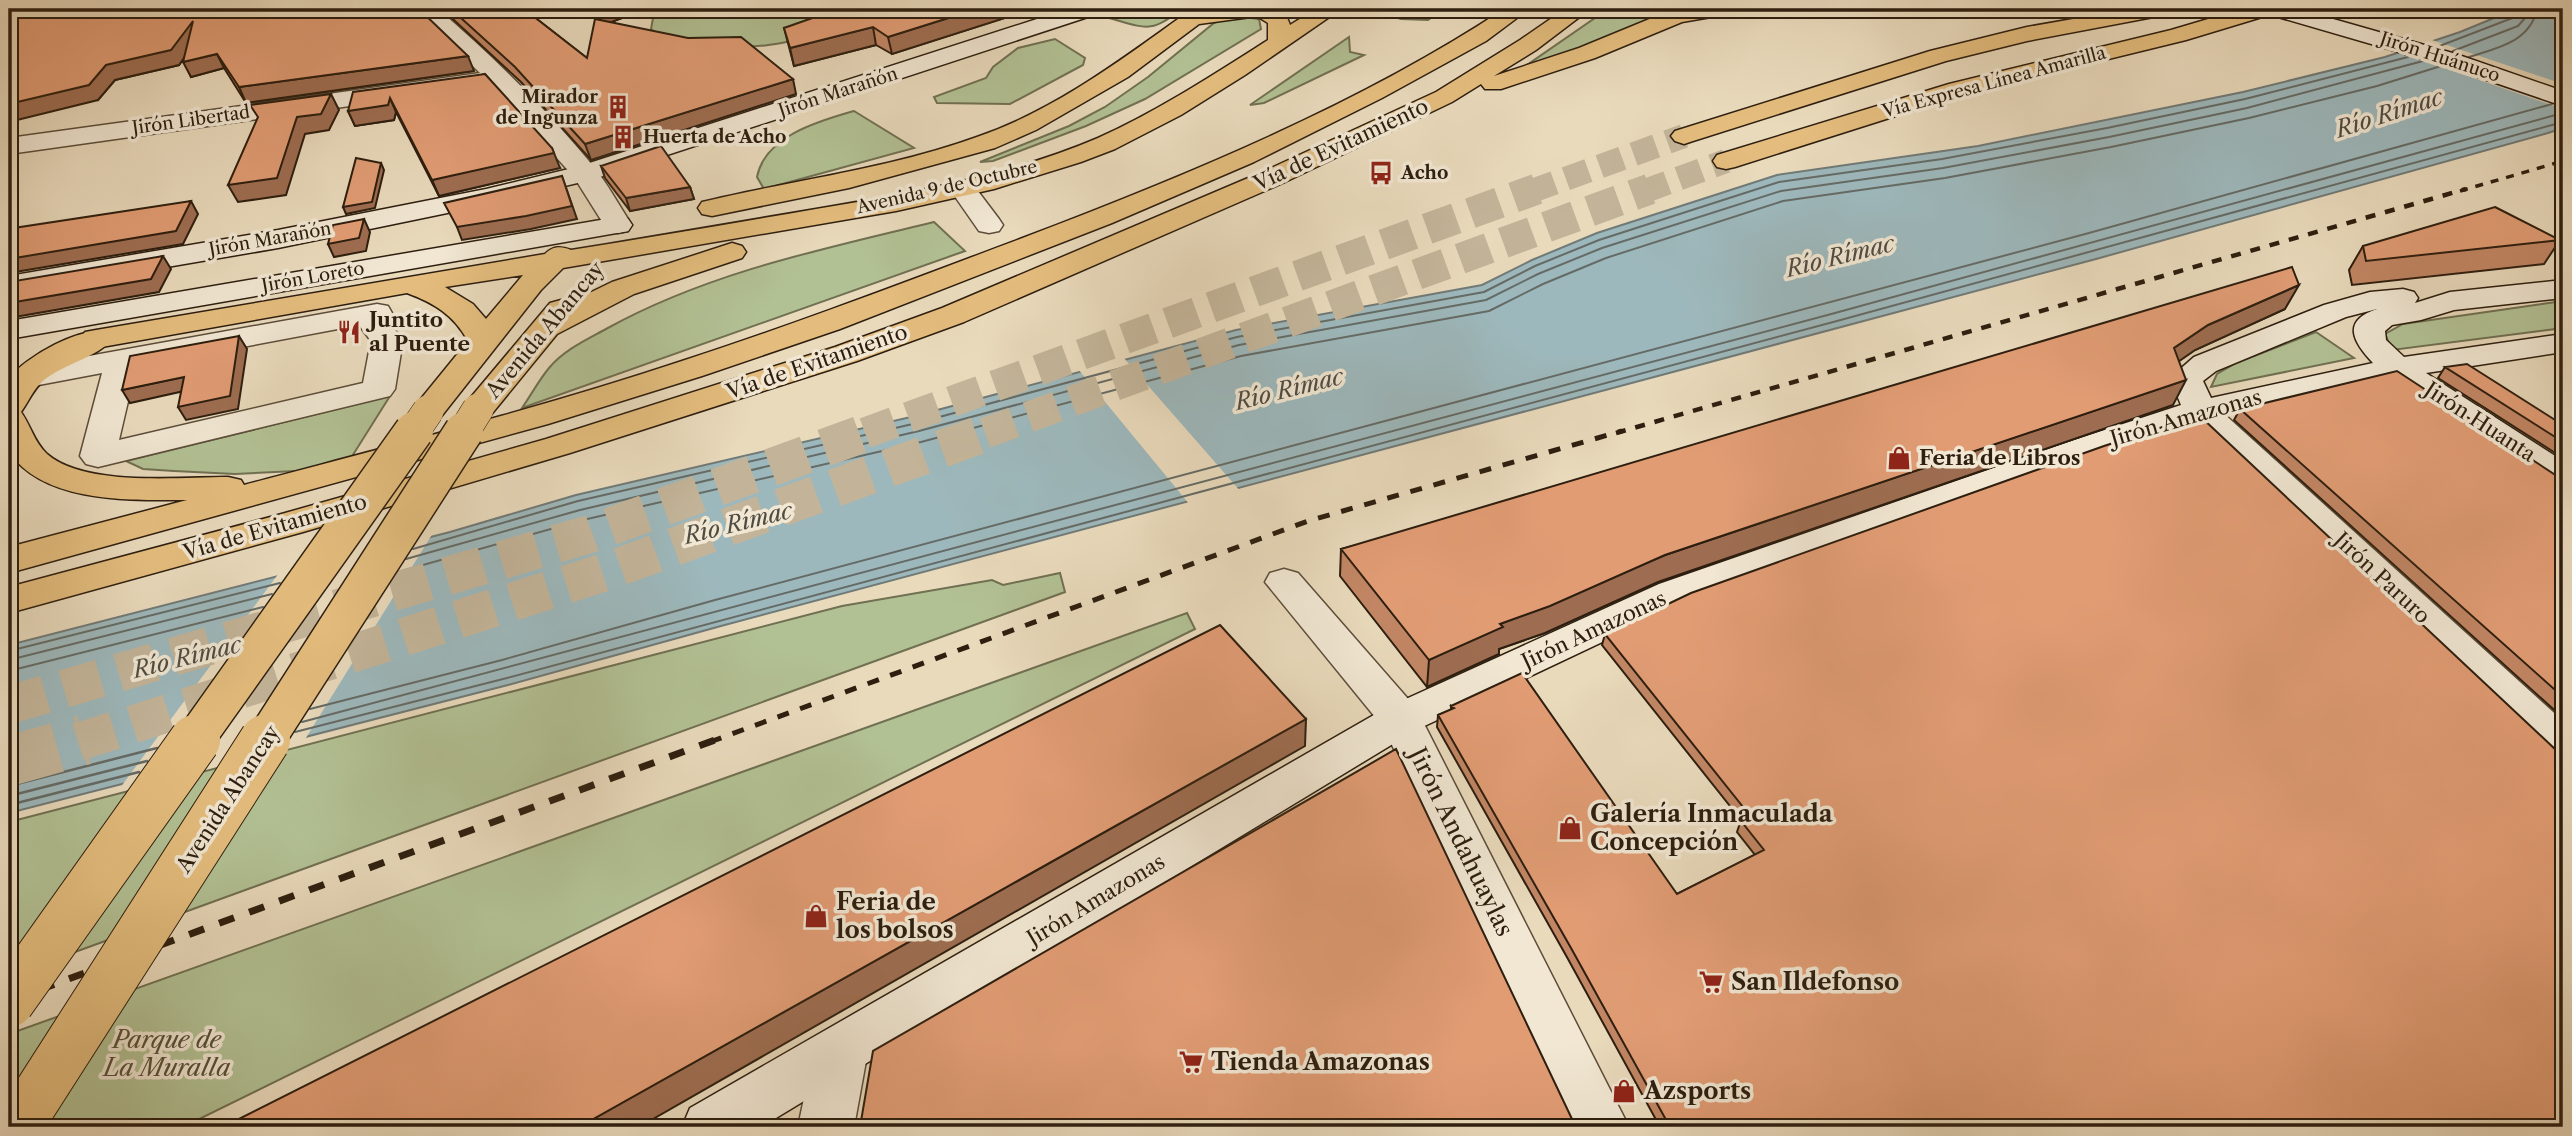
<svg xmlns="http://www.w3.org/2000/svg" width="2572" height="1136" font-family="'Libre Caslon Text',serif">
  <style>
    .green { fill: #b2c194; stroke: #707052; stroke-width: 2 }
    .water { fill: #9db8bc; stroke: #707a77; stroke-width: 2 }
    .pier { fill: #e9dabc }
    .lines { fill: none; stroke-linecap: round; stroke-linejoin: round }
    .shore-far1 { stroke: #656b66; stroke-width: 2 }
    .shore { stroke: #656b66; stroke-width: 2.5 }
    .highway-tunnel-far3 { stroke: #c3b499; stroke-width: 24; stroke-dasharray: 24 12; stroke-linecap: butt }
    .highway-tunnel-far2 { stroke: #c3b499; stroke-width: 31; stroke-dasharray: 31 15; stroke-linecap: butt }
    .highway-tunnel-far1 { stroke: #c3b499; stroke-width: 38; stroke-dasharray: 38 19; stroke-linecap: butt }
    .highway-tunnel { stroke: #c3b499; stroke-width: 50; stroke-dasharray: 50 24; stroke-linecap: butt }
    .street-casing { stroke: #5c4d3a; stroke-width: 3 }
    .secondary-casing { stroke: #2d1e0f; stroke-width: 3 }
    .primary-casing { stroke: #2d1e0f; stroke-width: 3 }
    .highway-casing { stroke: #2d1e0f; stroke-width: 3 }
    .street { fill: #f1e7d3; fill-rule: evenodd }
    .secondary { fill: #f1e7d3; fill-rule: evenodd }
    .primary { fill: #e4bd7e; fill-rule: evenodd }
    .highway { fill: #e4bd7e; fill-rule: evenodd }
    .rail-far3 { stroke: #2d1e0f; stroke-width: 3.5; stroke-dasharray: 8 8; stroke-linecap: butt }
    .rail-far2 { stroke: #2d1e0f; stroke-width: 4.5; stroke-dasharray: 10 10; stroke-linecap: butt }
    .rail-far1 { stroke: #2d1e0f; stroke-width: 5; stroke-dasharray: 12 12; stroke-linecap: butt }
    .rail { stroke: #2d1e0f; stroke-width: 7; stroke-dasharray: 16 16; stroke-linecap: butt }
    .primary-bridge-far2-casing { stroke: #2d1e0f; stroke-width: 32; stroke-linecap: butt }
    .primary-bridge-far1-casing { stroke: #2d1e0f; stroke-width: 41; stroke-linecap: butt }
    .primary-bridge-casing { stroke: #2d1e0f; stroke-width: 52; stroke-linecap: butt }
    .primary-bridge-far2 { stroke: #e4bd7e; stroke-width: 31 }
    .primary-bridge-far1 { stroke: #e4bd7e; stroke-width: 38 }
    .primary-bridge { stroke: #e4bd7e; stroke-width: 50 }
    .wall { fill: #c28664; stroke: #2d1e0f; stroke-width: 2 }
    .shaded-wall { fill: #9e6d51; stroke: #2d1e0f; stroke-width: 2 }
    .building { fill: #e19c74; stroke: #2d1e0f; stroke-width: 2 }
    .labels { text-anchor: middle; stroke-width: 7; stroke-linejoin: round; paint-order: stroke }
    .far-street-label { font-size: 18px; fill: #2d1e0f; stroke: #f1e7d3 }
    .far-poi-label { font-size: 18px; font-weight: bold; fill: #2d1e0f; stroke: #f1e7d3; text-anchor: start }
    .street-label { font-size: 21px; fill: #2d1e0f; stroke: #f1e7d3 }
    .poi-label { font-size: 21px; font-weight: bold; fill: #2d1e0f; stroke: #f1e7d3; text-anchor: start }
    .water-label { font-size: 23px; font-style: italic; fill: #4f4c43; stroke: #f1e7d3 }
    .near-poi-label { font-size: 24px; font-weight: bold; fill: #2d1e0f; stroke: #f1e7d3; text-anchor: start }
    .near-street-label { font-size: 24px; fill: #2d1e0f; stroke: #f1e7d3 }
    .near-park-label { font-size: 24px; font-style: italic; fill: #554f37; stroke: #f1e7d3 }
  </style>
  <rect width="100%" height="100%" fill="#e9dabc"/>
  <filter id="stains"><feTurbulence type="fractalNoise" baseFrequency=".00286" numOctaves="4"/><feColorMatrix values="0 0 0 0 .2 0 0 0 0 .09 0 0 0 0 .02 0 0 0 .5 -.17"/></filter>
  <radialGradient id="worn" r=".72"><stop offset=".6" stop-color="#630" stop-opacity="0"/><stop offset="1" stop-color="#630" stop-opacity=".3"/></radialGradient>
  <path class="green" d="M662,9H842C829,18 816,31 802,37C771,51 673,53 651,29L653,18Z
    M1133,9H1181C1152,34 1145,28 1109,18Z
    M1378,9H1443L1428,20L1401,19L1376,11Z
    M1608,9H1699L1635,25L1511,76Z
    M1233,16L1259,19L1261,29L1145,99L1086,126L993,161L980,162L1069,126L1105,107L1148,77L1214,23Z
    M1349,37L1350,52L1364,55L1264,103L1250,105Z
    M1055,39L1085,58L1083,65L1010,104L937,103L934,97L986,78L993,67L1018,48Z
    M854,111L914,148L764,189L757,177C765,136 819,121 854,111Z
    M934,222L965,251L522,408C531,395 539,380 549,368C564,350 586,340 606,329C707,273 822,249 934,222Z
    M2563,301V328L2392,350L2385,334L2403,324Z
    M2316,332L2354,358L2211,387L2217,374L2236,363Z
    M390,396L351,458L317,470L235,474L174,471L143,469L126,461Z
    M1060,573L1065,592L9,976V822L842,606L992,580L1003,585Z
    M1187,613L1195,629L183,1127H9V1034Z"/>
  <path class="water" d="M2516,9H2563V128L2548,133L2096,259L721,626L508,685L9,813V645L450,532L576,495L915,416L1236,330L1482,285L1532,260L1597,233L1777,175L1978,146L2243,92L2385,57L2460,32Z"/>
  <path class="pier" d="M2429,39L2563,84V109L2393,50Z
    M1123,357L1241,492L1190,505L1078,369Z
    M433,533L304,741L120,788L279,573Z"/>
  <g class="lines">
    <path class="shore-far1" d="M2437,47L2515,17L2518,9
      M2453,51L2518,26L2525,18L2526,9
      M2469,57C2497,48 2530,42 2537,9
      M413,549L578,501L917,423L1237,337L1484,292L1535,266L1599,240L1779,182L1942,159L2107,128L2245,99L2408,57
      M406,559L580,510L919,431L1239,345L1486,300L1538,274L1602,248L1781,191L1943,168L2109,137L2247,108L2423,61
      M398,572L583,520L921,442L1241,356L1489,311L1543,284L1606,258L1783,201L1945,178L2111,147L2249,118L2377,86L2441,66
      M9,651L280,583
      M9,660L272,594
      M9,671L263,607
      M310,709L502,660L715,600L2089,233L2552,104
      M302,722L1835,313L2563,113
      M295,732L507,678L1837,321L2563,122"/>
    <path class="shore" d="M9,786L157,748
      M9,796L147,761
      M9,805L139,772"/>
    <path class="highway-tunnel-far3" d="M1532,191L1684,136
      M1645,191L1726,161"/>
    <path class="highway-tunnel-far2" d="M865,433L1537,189
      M985,433L1650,189"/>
    <path class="highway-tunnel-far1" d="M9,705L590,534L870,431
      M78,742L608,571L990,431"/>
    <path class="highway-tunnel" d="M9,761L84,740"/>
    <g class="street-casing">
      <path id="street" d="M414,9H438C493,56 547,110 593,166C608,184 619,206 632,225L628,231L618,233L608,231L574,177L492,86L9,154V138L480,73Z
        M962,180L971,182L999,219L1003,225L999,231L989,233L979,231L949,188L953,182Z
        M377,304L388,306L392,313L387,320L403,340L395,389L390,396L98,467L86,464L80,456L102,373L28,387L16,384L12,377L16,370L28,367ZM359,325L371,341L363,383L119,440L136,367Z
        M2200,400L2212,403L2563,721V764L2547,759L2188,417L2183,410L2188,403Z
        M1284,569L1298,573L1416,708L1629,1127H1572L1384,728L1265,582L1270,573Z
        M841,1025L860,1033L868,1050L854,1127H798L814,1050L822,1033Z"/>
    </g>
    <g class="secondary-casing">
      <path id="secondary" d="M1068,9H1100L1097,14L594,179L486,205L278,248L9,294V276L278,230L486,189L577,167Z
        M2265,9H2298L2456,54L2563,91V106L2440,64L2268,14Z
        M618,217L628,219L632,225L628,231L9,339V321Z
        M2563,280V298L2454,310L2421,320L2392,325L2385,331L2386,340L2404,357L2563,334V352L2426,373L2563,461V488L2550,485L2391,379L2208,418L2098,454L1687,602L1416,730L761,1127H682L690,1108L1386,708L1659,584L2074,440L2181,405L2170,378L2194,357L2324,305L2370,292L2403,289L2414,292L2418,298L2415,303L2450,292ZM2377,309C2340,321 2354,343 2373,363L2211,398L2203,381L2216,371L2346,317Z"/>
    </g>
    <g class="primary-casing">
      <path id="primary" d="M1192,9H1275L1286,15L1290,25L1316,9H1341L1245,75L1181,115L1115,149L1081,162L994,189L896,211L563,268L541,290L440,418L428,421L416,418L411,411L468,341C454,315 434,303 407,293L96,348L85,346L80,339L85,332L96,330L545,254C553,246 561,246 571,250C653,237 735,223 816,209C911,193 1009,176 1098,138C1158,111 1213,75 1268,40V23L1260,18L1251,17L1199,24L1128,77L1036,130L995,148L849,188L712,216L702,214L698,208L702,202C793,180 889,169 977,137C1056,110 1125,57 1192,9ZM523,275L486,319L473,304L445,287Z
        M732,243L742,246L746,252L742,258L634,294L557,334L490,416L478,419L466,416L461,409L550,303L561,300L571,302L612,282Z"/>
    </g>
    <g class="highway-casing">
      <path id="highway" d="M1504,9H1529L1486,41L1382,98L1254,162L1112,223L840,329L702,376L548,424L9,573V547L187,500C131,500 45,504 9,452V378C26,357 80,326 107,332L112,339C100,356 62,365 44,380C33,389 29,401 21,412C31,426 34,442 47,454C85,487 180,477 228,477L241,480L244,485C390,446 538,409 682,361C796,324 908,281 1020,239C1183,177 1359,105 1504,9Z
        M1565,9H1590L1536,50L1494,76L1579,48L1669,11L1682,9H1732L1729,14L1682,22L1595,58L1501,89H1485L1481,84L1452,102L1285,182L964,322L857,361L570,453L303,532L9,613V587L278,515L546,439L835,347L942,308L1267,170L1436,92L1520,40Z
        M2130,9H2175L2172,14L2164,15L2027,41L1946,61L1693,141L1684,144L1675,141L1671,136L1675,131L1930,51L2027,27Z
        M2242,9H2275L2272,14L2186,40L1965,94L1735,167L1726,169L1717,167L1713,161L1717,155L1949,84L2171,30Z"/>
    </g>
    <use href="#street" class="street"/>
    <use href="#secondary" class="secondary"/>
    <use href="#primary" class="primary"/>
    <use href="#highway" class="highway"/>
    <path class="rail-far3" d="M2460,191L2563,161"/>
    <path class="rail-far2" d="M1616,433L2466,189"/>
    <path class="rail-far1" d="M710,742L1308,521L1622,431"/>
    <path class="rail" d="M9,1001L715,740"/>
    <g class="primary-bridge-far2-casing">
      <path id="primary-bridge-far2" d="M413,433L428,411
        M463,433L478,409"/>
    </g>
    <g class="primary-bridge-far1-casing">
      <path id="primary-bridge-far1" d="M193,742L414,431
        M264,742L464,431"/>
    </g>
    <g class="primary-bridge-casing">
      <path id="primary-bridge" d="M9,1002L195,740
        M17,1127L265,740"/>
    </g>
    <use href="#primary-bridge-far2" class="primary-bridge-far2"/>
    <use href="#primary-bridge-far1" class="primary-bridge-far1"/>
    <use href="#primary-bridge" class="primary-bridge"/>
  </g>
  <path class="wall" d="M9,9L474,71L246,103L224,68L191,77L184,57L179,65L115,80L98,100Z
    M442,9H524L587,58L599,20L597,11V9H646L611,22L796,94L591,160L521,82Z
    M1033,9L892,54L876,45L794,66L784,28Z
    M485,74L560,168L439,196L396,112L394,120L355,126L348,111Z
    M601,166L690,187L694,199L630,211L605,178Z
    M2560,240L2544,264L2352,285L2349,270L2363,246Z
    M2285,309L2195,350L2179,361L2173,405L1658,582L1545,633L1499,649V654L1427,687L1340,576L1341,549Z
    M2445,367L2563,425V458L2438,378Z
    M2240,409L2563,478V718L2234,420Z
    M1605,634L2563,1127H1660L1568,959L1437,727L1438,715L1451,710V706L1677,894L1755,855L1737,832L1741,820L1602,645Z"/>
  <path class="shaded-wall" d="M604,9H646L601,26L597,11Z
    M977,9H1033L892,54L888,37Z
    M193,21L200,35L179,65L115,80L98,100L9,122V104Z
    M873,27L876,45L794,66L790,48Z
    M217,54L224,68L191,77L183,62Z
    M468,56L474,71L246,103L239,87Z
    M793,79L796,94L591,160L585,144Z
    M331,94L339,110L329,130L305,134L286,195L238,202L228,185L297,117Z
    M390,98L396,112L394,120L355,126L348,111Z
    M552,148L560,168L439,196L432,180Z
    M381,163L384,170L375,208L346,214L343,207Z
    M562,176L577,219L531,229L462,240L457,227Z
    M690,187L694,199L630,211L626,198Z
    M191,201L198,214L183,244L9,273V259Z
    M364,219L370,232L366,251L334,257L328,244Z
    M163,256L171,269L159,292L9,318V303Z
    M2299,285L2285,309L2195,350L2162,373L2174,348L2208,325Z
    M239,336L247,349L238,409L186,420L178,407Z
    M184,377L193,389L130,403L122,390Z
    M2186,380L2173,405L1658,582L1545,633L1499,649V654L1427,687L1429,660L1500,624L1665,555Z
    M1306,719L1305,746L639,1127H579Z"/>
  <path class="building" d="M9,9H419L468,56L239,87L217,54L183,62L193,21L171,50L106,65L89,85L9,104Z
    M451,9H524L587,58L595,19L688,38L741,37L793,79L585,144L515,67Z
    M838,9H977L888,37L873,27L790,48L784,28Z
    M485,74L552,148L554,153L432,180L390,98L388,105L348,111L353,92Z
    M331,94L321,114L297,117L277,178L228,185L258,117L250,105Z
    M661,146L690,187L626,198L601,166Z
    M356,158L381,163L372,202L343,207Z
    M562,176L572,206L526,216L457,227L444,203Z
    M191,201L176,231L9,259V236L14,228Z
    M2495,207L2560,240L2366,261L2363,246Z
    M364,219L359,238L328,244L333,225Z
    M163,256L151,279L9,303V282Z
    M2292,267L2299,285L2208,325L2174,348L2186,380L1665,555L1550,606L1500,624L1503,627L1429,660L1341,549Z
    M239,336L230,396L178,407L184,377L122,390L130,356Z
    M2467,364L2563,425V442L2445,367Z
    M2397,371L2557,476L2563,478V697L2240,409Z
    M2202,418L2556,750L2563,752V1127H1670L1571,948L1438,715L1454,708L1451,706L1522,673L1677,894L1764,850L1741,821L1751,817L1605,634L1691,593L2104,446L2187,419L2188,422Z
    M1220,625L1306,719L579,1127H223Z
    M1396,749L1572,1119L1588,1121L1591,1127H860L873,1051Z"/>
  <defs>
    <g id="building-bare" transform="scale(1.89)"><path d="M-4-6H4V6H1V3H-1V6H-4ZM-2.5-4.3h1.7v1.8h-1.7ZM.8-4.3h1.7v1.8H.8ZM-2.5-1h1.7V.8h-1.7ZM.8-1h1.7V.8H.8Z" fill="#8f2418" stroke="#f1e7d3" stroke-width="2.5" paint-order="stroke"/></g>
    <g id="bus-bare" transform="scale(1.89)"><path d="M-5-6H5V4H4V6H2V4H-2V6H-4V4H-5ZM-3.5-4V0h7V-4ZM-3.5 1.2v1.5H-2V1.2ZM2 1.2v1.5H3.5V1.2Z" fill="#8f2418" stroke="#f1e7d3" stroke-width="2.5" paint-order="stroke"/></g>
    <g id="restaurant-bare" transform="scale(1.89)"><path d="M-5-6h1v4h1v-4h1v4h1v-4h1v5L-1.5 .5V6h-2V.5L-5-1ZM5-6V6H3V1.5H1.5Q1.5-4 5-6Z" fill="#8f2418" stroke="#f1e7d3" stroke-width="2.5" paint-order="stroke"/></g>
    <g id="shop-bare" transform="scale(1.89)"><path d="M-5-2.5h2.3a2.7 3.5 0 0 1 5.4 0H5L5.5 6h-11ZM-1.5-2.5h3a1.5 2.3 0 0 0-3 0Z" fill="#8f2418" stroke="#f1e7d3" stroke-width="2.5" paint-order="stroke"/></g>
    <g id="supermarket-bare" transform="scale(1.89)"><path d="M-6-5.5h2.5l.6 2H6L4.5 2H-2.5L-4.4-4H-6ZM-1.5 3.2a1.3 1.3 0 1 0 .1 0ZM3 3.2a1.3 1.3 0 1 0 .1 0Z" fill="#8f2418" stroke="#f1e7d3" stroke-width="2.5" paint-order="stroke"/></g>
  </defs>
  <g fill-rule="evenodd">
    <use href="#building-bare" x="618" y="107"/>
    <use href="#building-bare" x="623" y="137"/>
    <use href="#bus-bare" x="1381" y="173"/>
    <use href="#restaurant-bare" x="349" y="332"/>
    <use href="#shop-bare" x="1899" y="458"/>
    <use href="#shop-bare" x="1570" y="828"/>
    <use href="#shop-bare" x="816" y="916"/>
    <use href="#supermarket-bare" x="1711" y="982"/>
    <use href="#supermarket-bare" x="1191" y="1062"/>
    <use href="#shop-bare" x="1624" y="1091"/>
  </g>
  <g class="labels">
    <g class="far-street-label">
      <text transform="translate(2440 57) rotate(18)" y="6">Jirón Huánuco</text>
      <text transform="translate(1994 82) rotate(-15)" y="6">Vía Expresa Línea Amarilla</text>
      <text transform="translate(838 92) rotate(-18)" y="6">Jirón Marañón</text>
      <text transform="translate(191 120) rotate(-8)" y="6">Jirón Libertad</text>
      <text transform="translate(947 187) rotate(-13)" y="6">Avenida 9 de Octubre</text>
      <text transform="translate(270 239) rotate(-10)" y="6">Jirón Marañón</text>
      <text transform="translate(313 277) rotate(-10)" y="6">Jirón Loreto</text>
    </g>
    <g class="far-poi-label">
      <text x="598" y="103" text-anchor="end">Mirador<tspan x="598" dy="21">de Ingunza</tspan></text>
      <text x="643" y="143">Huerta de Acho</text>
      <text x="1401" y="179">Acho</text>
    </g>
    <g class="street-label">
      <text transform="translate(1341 145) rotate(-25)" y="7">Vía de Evitamiento</text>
      <text transform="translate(545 330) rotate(-50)" y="7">Avenida Abancay</text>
      <text transform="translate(817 362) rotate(-19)" y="7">Vía de Evitamiento</text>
      <text transform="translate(2186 418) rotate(-16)" y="7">Jirón Amazonas</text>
      <text transform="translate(2480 422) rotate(33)" y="7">Jirón Huanta</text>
      <text transform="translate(275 527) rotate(-16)" y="7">Vía de Evitamiento</text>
      <text transform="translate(2382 578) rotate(43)" y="7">Jirón Paruro</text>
      <text transform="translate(1594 630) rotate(-25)" y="7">Jirón Amazonas</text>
      <text transform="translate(228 799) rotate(-57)" y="7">Avenida Abancay</text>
      <text transform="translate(1096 900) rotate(-31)" y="7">Jirón Amazonas</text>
    </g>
    <g class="poi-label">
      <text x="369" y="327">Juntito<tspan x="369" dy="24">al Puente</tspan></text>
      <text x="1919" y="465">Feria de Libros</text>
    </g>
    <g class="water-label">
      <text transform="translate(2389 113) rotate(-18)" y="8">Río Rímac</text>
      <text transform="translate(1840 256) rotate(-14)" y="8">Río Rímac</text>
      <text transform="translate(1289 389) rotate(-14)" y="8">Río Rímac</text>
      <text transform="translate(738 523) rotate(-14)" y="8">Río Rímac</text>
      <text transform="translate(187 657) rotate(-14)" y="8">Río Rímac</text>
    </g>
    <g class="near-poi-label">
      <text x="1590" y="822">Galería Inmaculada<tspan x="1590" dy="28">Concepción</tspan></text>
      <text x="836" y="910">Feria de<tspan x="836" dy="28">los bolsos</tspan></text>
      <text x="1731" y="990">San Ildefonso</text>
      <text x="1211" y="1070">Tienda Amazonas</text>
      <text x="1644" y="1099">Azsports</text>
    </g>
    <g class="near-street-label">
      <text transform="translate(1461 842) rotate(64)" y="8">Jirón Andahuaylas</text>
    </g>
    <g class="near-park-label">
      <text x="167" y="1048">Parque de<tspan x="167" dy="28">La Muralla</tspan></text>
    </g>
  </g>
  <rect width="2572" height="1136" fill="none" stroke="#e9dabc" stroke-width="35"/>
  <rect x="10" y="10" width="2551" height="1115" fill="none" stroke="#2d1e0f" stroke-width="3.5"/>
  <rect x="18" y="18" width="2537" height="1101" fill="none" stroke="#2d1e0f" stroke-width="2"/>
  <rect width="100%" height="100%" filter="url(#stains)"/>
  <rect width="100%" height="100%" fill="url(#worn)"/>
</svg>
